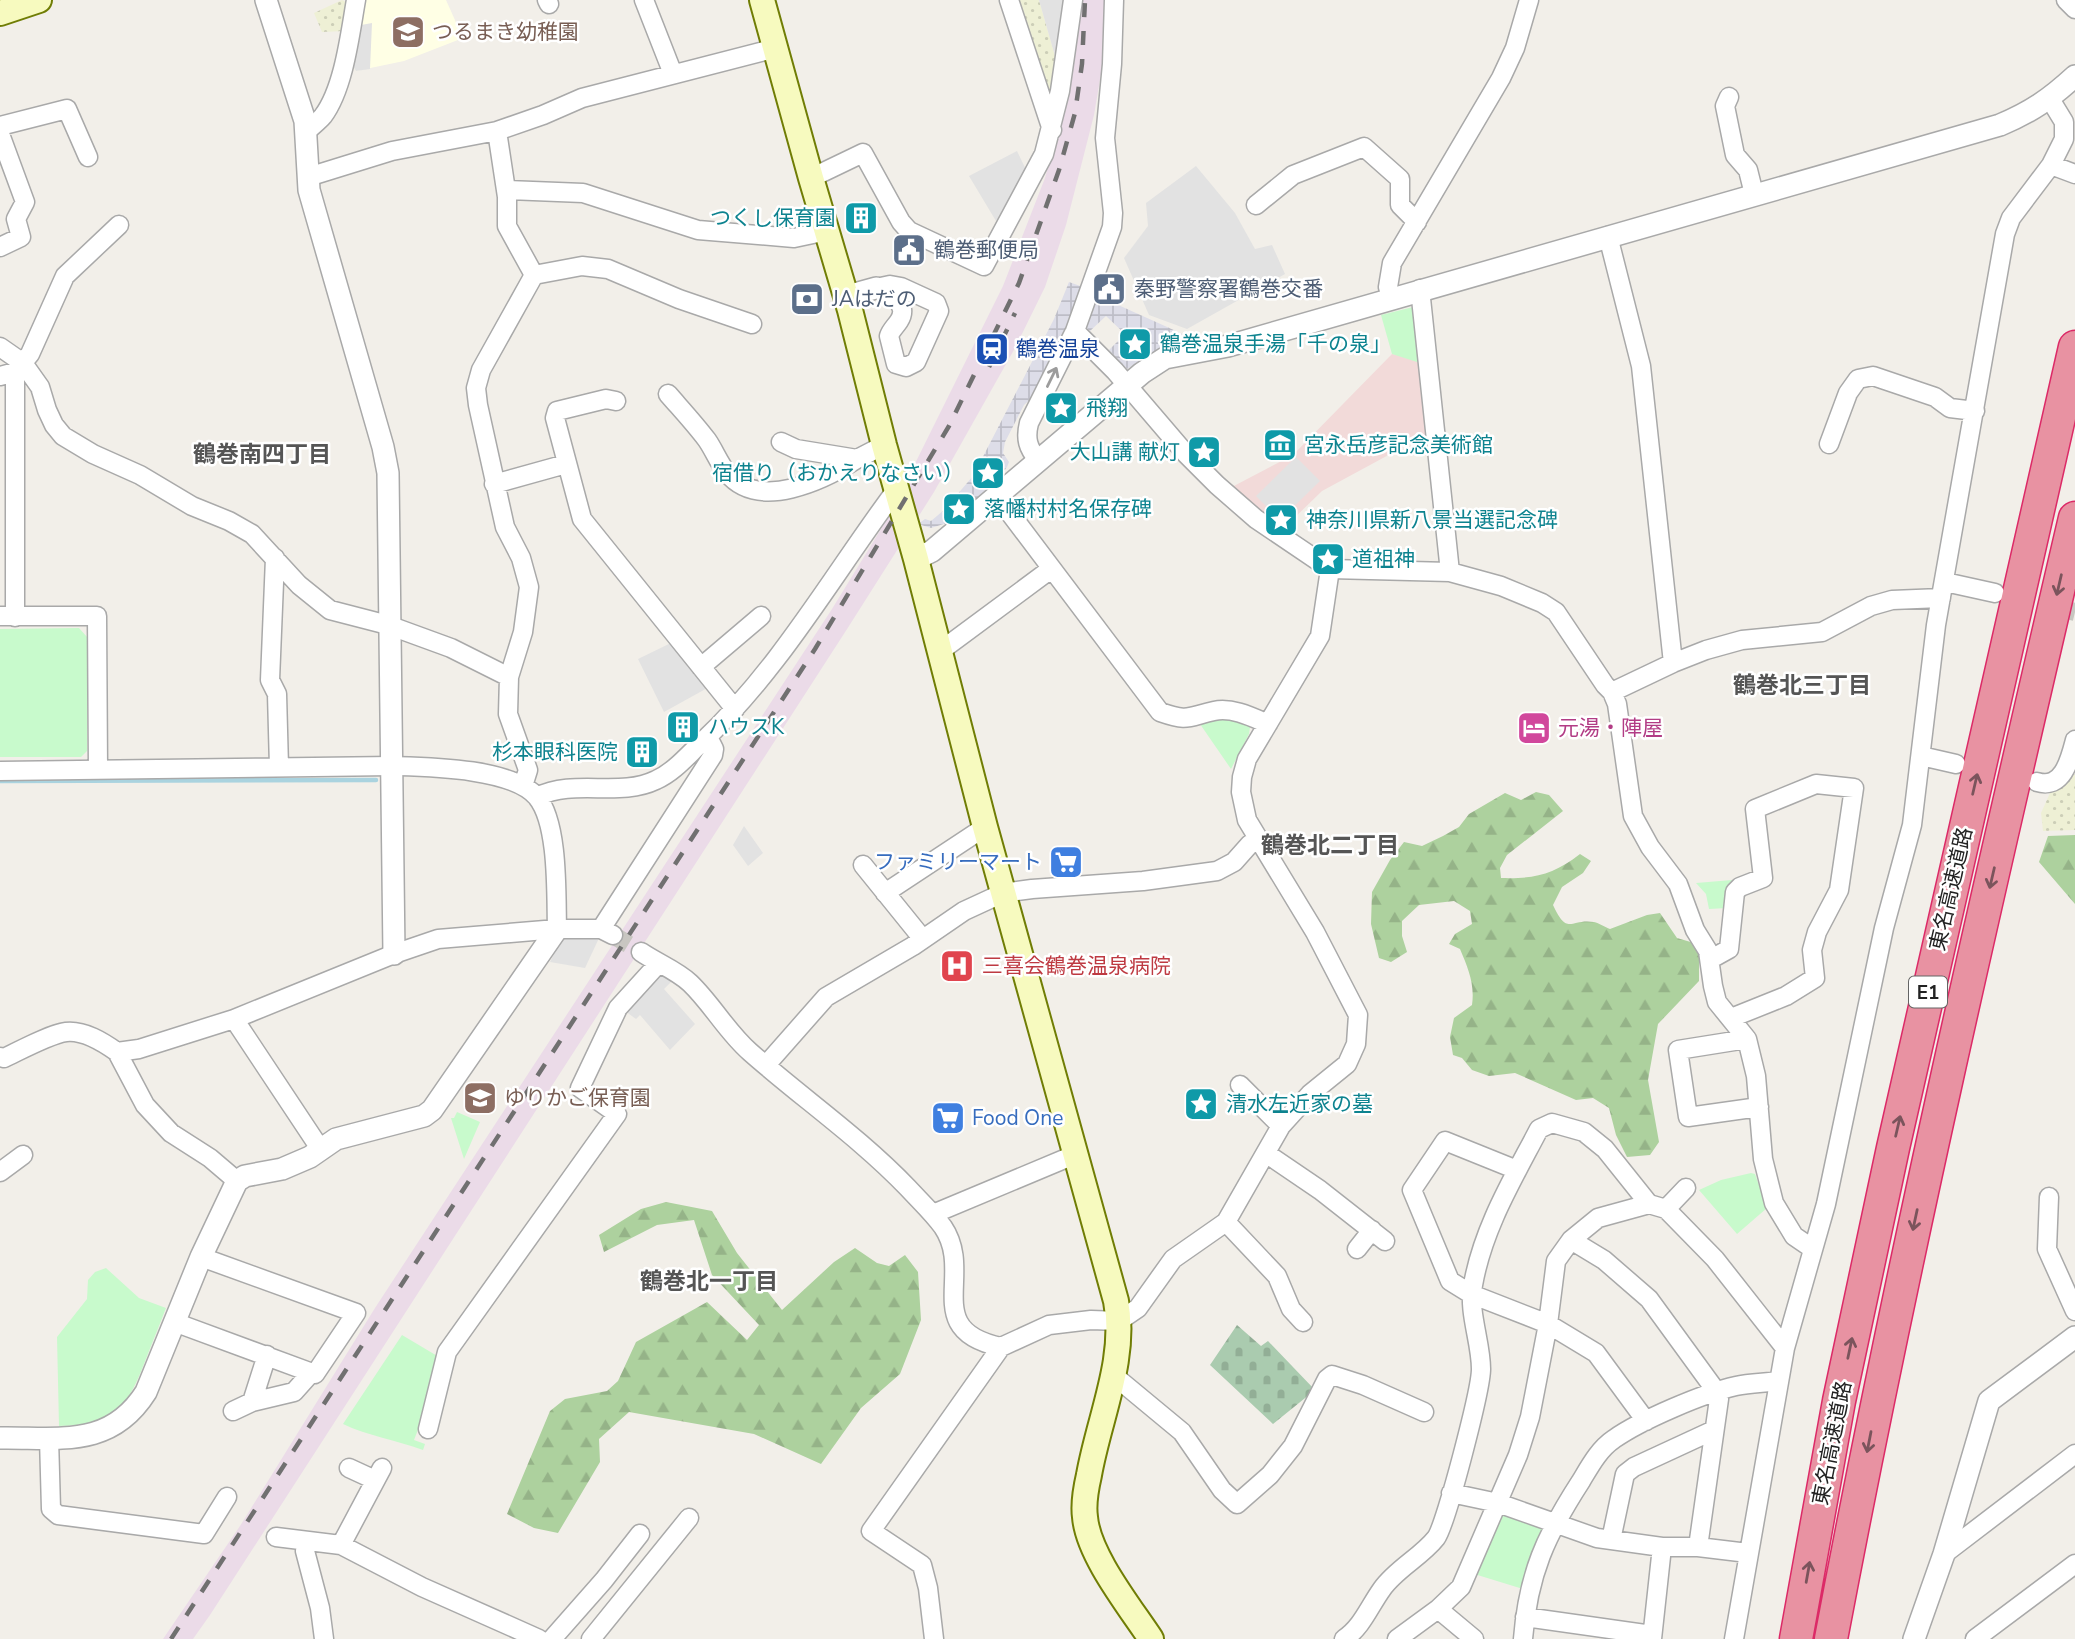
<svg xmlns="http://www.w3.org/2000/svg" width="2075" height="1639" font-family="'Nunito Sans','Noto Sans JP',sans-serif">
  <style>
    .commercial { fill: #f2dad9 }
    .industrial { fill: #ebdbe8 }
    .education { fill: #ffffe5 }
    .farmland { fill: url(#farmland-dots) }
    .forest { fill: url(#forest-firs) }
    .cemetery { fill: url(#cemetery-stones) }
    .park { fill: #c8facc }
    .parking { fill: #e2e2e2 }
    .plaza { fill: url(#plaza-grid) }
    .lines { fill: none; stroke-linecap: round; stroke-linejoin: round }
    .stream { stroke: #aad3df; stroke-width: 4.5 }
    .minor-tunnel { stroke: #c8c6c1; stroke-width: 18; stroke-dasharray: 18 9; stroke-linecap: butt }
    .minor-casing { stroke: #a9a9a9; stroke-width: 21 }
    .tertiary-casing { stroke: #a9a9a9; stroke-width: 24 }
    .secondary-casing { stroke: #707d05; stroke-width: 28 }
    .motorway-casing { stroke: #dc2a67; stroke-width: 35 }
    .minor { stroke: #fff; stroke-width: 18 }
    .tertiary { stroke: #fff; stroke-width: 21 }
    .secondary { stroke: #f7fabf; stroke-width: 24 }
    .motorway { stroke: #e892a2; stroke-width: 32 }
    .rail { stroke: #707070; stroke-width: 4.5; stroke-dasharray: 14 14; stroke-linecap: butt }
    .oneway { stroke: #9c9c9c }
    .oneway2 { stroke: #7b545c }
    .labels { text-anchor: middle; stroke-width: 5; stroke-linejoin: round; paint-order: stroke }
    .shield { fill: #fff; stroke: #646464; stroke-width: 2 }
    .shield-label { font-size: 19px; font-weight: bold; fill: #222 }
    .education-label { font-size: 21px; fill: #785e54; stroke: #fff; text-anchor: start }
    .culture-label { font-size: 21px; fill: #0d838f; stroke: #fff; text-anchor: start }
    .service-label { font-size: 21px; fill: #4e5e75; stroke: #fff; text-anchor: start }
    .transit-label { font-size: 21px; fill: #164399; stroke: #fff; text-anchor: start }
    .hotel-label { font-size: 21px; fill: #b23c85; stroke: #fff; text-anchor: start }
    .shop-label { font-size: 21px; fill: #366cbe; stroke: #fff; text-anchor: end }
    .street-label { font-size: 21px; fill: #222; stroke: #fff }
    .health-label { font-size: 21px; fill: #be3a42; stroke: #fff; text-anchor: start }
    .neighbourhood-label { font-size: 23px; font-weight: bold; fill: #555; stroke: #fff }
  </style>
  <defs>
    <pattern id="farmland-dots" width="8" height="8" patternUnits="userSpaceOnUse" patternTransform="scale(1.75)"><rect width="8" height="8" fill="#eef0d5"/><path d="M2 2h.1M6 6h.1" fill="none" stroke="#ccceb7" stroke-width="1.8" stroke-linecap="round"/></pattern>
    <pattern id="forest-firs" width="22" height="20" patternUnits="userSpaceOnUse" patternTransform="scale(1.75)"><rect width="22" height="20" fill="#add19e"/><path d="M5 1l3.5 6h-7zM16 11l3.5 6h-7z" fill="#95b388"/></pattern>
    <pattern id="cemetery-stones" width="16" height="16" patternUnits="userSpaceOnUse" patternTransform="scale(1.75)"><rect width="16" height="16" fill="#aacbaf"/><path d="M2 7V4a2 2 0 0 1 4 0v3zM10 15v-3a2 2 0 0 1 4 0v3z" fill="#92ae96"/></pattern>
    <pattern id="plaza-grid" width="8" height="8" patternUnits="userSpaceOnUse" patternTransform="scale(1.75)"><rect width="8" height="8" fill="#dddde8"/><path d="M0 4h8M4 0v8" fill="none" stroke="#bdbdc7"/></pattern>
  </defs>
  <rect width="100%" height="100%" fill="#f2efe9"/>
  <path class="commercial" d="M1392,354L1424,359L1431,432L1322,491L1284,528L1230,488L1293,455Z"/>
  <path class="industrial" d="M1078,0H1104L1105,50L1094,115L1066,225L1045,287L1015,348L934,492L849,626L210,1615L193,1639H163L240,1526L375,1308L832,609L889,516L1003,286L1045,178L1057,133Z"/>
  <path class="education" d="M360,0H446L463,38L404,61L356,71L350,62Z"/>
  <path class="farmland" d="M342,0L350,4L345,31L322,32L314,13Z
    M1014,0H1039L1055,56L1051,94L1042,87Z
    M2075,774V830L2043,831L2041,813L2050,793L2059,789Z"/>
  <path class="forest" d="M1536,792L1549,795L1563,811L1507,855L1500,868L1501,878C1534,879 1553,875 1580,854L1591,861L1583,873L1562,887L1553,905C1568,937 1570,918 1594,922C1599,923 1605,927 1610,929L1647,915L1660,913L1677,938L1694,943L1699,949V981L1658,1024L1648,1080L1659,1142L1650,1155L1627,1157L1616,1135L1609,1108L1593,1098L1576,1100L1515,1073L1489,1076L1472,1070L1462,1058L1453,1055L1450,1037L1454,1018L1472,1005C1475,984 1468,968 1460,949L1449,944L1455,934L1472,924L1470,911L1454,901L1419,905L1402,921V936L1407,952L1391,962L1379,958L1371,924L1372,892L1390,860L1404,842L1422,846L1443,836L1459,827L1469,814L1505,793L1521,800Z
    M2075,835V904L2039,862L2048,836Z
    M666,1202L712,1211L737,1253L782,1310L834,1262L855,1248L877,1263L889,1266L905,1255L918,1272L921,1320L900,1374L861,1408L821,1464L754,1434L629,1412L599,1439L600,1462L558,1533L534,1528L507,1514L550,1411L565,1399L607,1391L618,1381L636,1342L707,1302L747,1340L759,1325L712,1275L694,1220L657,1225L604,1252L599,1235L641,1209Z"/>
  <path class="cemetery" d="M1237,1325L1261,1346L1268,1341L1315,1390L1273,1424L1210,1365Z"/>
  <path class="park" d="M1413,307L1418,310L1424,359L1417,362L1392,354L1381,315Z
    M79,628L87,637V751L81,757H0V629Z
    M1221,716L1247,723L1250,727L1249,734L1231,769L1200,724Z
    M1732,880L1727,908L1709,909L1706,894L1696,883Z
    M457,1112L480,1122L464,1159L451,1118H454Z
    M1751,1173L1755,1174L1767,1208L1737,1234L1699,1190L1721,1180Z
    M106,1268L139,1298L166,1308C159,1327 151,1345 144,1364C126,1411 111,1425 59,1426L57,1337L87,1299L88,1280L95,1272Z
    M402,1335L439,1357L426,1409L414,1440L425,1444L423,1450C396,1440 368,1436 343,1424Z
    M1504,1510L1545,1529L1523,1589L1471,1573L1495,1518Z"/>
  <path class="parking" d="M1039,0H1065L1055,56Z
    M372,23L370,69L356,71L350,62L356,26Z
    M1017,151L1029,176L1007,210L996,221L969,176Z
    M1196,166L1235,213L1255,249L1272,245L1285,274L1187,329L1149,315L1124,258L1148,226L1146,203Z
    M1296,457L1320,481L1280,520L1256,496Z
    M675,641L711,686L664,712L638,659Z
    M744,826L763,853L748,866L733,845Z
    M564,934L600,936L585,968L550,962Z
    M654,974L668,977L671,982L664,989L695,1024L670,1050L640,1015L636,1019L625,1011Z"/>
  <path class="plaza" d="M1069,282L1083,287L1067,330L1033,397L1024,405L1005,442L1003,453L1009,462L1007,467L999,478L950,522L931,528L918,524L925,519L931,521L944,510L973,476L1054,319Z
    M1096,295L1196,340L1150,354L1127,369L1109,350L1125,334L1106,316L1090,331L1083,325Z"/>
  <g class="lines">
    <path class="stream" d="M0,781L376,780"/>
    <path class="minor-tunnel" d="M2012,597L2075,612
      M613,935L641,952"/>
    <g class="minor-casing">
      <path id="minor" d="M547,0L549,4
        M644,0L673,74
        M1009,0L1052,130
        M2066,0L2075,9
        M1729,97L1725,106L1735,155L1748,170L1754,194
        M0,126L67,109L88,157
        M307,131C312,126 319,121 323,116C344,88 350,34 356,0
        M497,131L507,197V226L534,275
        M0,134L25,202L16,219L21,237L0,247
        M2051,165L2075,174
        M308,177L392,151L497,131L543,115L582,98L776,48
        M811,178L863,153L901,222L909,231L984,266L1044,154L1060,91L1073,0
        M506,190L583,193L698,230L794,238L827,231
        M1256,205L1293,175L1364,147L1400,179V205L1417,222
        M1608,236L1641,366L1673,663
        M534,275L582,266L608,269L679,299L752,324
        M890,285L901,287L936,303L939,311L916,362L906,367L896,364L889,336C891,330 895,327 899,321C910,304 890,294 876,288Z
        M1420,289L1450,572
        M1391,298L1388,287L1392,263L1501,78L1515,48L1529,0
        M1075,331L1115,371L1186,454L1217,485L1256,519L1330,569L1450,572L1501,586L1542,603L1556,612L1605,685L1612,692L1617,704L1633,816L1650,847L1678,884L1695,930L1708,951L1713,986L1717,1002L1747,1039L1756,1076L1763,1159L1774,1203L1794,1236L1813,1249
        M0,347L23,363L40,387L47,410L54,425L63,436L93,454L140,475L192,506L229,521L252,534L299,585L330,610L388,625L451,648L509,677
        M15,372V617
        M0,376L15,372L30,354L65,276L119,225
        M668,394C681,409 695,424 707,440C714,450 719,463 727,473C759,512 824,480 857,459
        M616,401L606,399L557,411L555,418L582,519L735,709
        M781,442L796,449L857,459L884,445
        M1829,444L1848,393L1858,379L1873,376L1935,397L1950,408L1975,411
        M1038,460C1028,448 1025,439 1029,423L1075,331L1112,227L1113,213L1105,138L1112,64L1114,0
        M494,484L566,464
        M997,496L1160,712C1189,722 1187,717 1214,711C1232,707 1252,717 1268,724
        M275,558L270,680L277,694L279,767
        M1945,582L1995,593
        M0,616H97L98,769
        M939,652L1051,569
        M701,667L761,616
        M1612,692L1673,663L1706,650L1742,640L1822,632L1871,606L1892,600L1941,598
        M1921,756L1956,764
        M0,771L393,766C429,767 512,768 537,797C559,824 556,895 557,929
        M2037,782C2063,790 2070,759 2075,740
        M523,786L528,770L508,714L509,677L523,632L529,587L521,558L505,527L478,405L476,388L481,370L534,275
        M537,797C575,778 619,798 656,780C674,772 687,756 701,743C780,669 832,576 896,490
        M863,865L922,938
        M885,893L985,827
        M601,929L713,755L714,749L708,737
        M641,952C657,963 676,970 690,983C712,1004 727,1032 750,1052C802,1098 859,1137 908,1188C920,1201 933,1213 943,1227C975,1274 920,1330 1001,1347L1049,1325L1091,1320L1119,1321L1138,1308L1173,1259L1226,1222L1281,1126L1310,1094L1347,1064L1356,1044L1358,1015L1315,932L1247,820L1241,792L1242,777L1247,759L1320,636L1330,569
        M1711,959L1729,949L1735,892L1740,887L1763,878L1755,809L1816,784L1854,788L1839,890L1817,932L1812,950L1815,978L1786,996L1731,1018
        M234,1019L321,1150
        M1747,1039L1678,1050L1688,1117L1759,1107
        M117,1052L145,1105L171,1133L210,1158L237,1181
        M0,1057L4,1058C19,1051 50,1034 66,1032C84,1030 103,1042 117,1052L139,1049L234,1019L394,954L438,939L557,929H601L613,935
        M766,1065L826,997L913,946L964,911L1003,893L1032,889L1143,881L1217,871L1234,862L1250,844L1260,842
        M1240,1085L1281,1126
        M1267,1154L1320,1190L1385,1241
        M1517,1170L1445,1141L1412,1190L1450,1281L1471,1294L1548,1324L1596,1353L1646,1421
        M0,1172L23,1155
        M2049,1197L2047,1249L2075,1311
        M1666,1209L1686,1188
        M933,1214L1074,1155
        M1226,1222L1277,1276L1291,1309L1303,1322
        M1571,1240L1604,1260L1649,1299L1716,1391L1719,1399L1698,1547
        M1357,1249L1372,1230
        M174,1322L315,1374L356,1313L201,1257
        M1112,1374L1182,1432L1222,1490L1237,1504L1270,1475L1293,1446L1327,1379L1332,1375L1363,1385L1424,1412
        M252,1402L267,1355
        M233,1411L252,1402L294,1392L311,1373
        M428,1429L447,1352L617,1114L580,1088L618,1008L658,964
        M49,1438L51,1509L58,1515L204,1534L227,1497
        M349,1468L375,1480
        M1451,1493L1498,1503L1597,1538L1662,1547H1698L1748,1553
        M276,1537L341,1545L422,1587L539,1639
        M1611,1540L1625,1474L1634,1467L1714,1430
        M307,1542L305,1551L320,1608L324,1639
        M341,1545L382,1468
        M1944,1554L2075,1454
        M1438,1609L1474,1639
        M1525,1617L1652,1635
        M552,1639L604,1580L640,1534
        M591,1639L689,1518
        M934,1639L928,1588L922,1565L871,1531L1001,1347
        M1344,1639C1362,1627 1369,1607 1382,1589C1396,1569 1421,1557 1436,1538C1446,1525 1481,1389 1481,1369C1481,1342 1468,1312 1473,1285C1483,1228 1513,1179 1539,1129L1552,1123L1584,1132L1605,1149L1649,1204
        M1397,1639L1438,1609L1461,1587L1518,1455L1530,1417L1548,1324L1556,1261L1571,1240L1598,1218L1649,1204L1666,1209L1715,1259L1785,1348
        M1523,1639C1528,1574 1546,1535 1581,1481C1590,1466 1599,1449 1614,1439C1641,1420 1704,1393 1736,1386C1750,1383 1765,1383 1779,1381
        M1652,1639L1662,1547
        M1734,1639L1785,1348L1826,1204L1884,928L1912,825L1936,625L2005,234L2011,218L2051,165L2064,139V122L2050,99
        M1975,1639L2075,1564"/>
    </g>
    <g class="tertiary-casing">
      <path id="tertiary" d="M266,0L305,121L309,190L383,447L388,473L394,954
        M847,296L876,288
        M916,559L932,551L1142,373L1165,358L1228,346L2000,125C2031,112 2050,99 2075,76
        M0,1438C59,1437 110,1449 146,1392L201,1257L237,1181L245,1176L282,1169L310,1157L336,1139L424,1116L432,1110L557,929
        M1914,1639L1944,1554L1989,1401L2075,1337"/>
    </g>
    <g class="secondary-casing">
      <path id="secondary" d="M762,0L811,178L850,310L884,445L916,559L985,827L1116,1301C1127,1359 1099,1418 1089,1475C1086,1488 1083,1503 1085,1517C1088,1555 1130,1607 1151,1639
        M0,13L39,0"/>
    </g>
    <g class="motorway-casing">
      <path id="motorway" d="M1796,1639L1839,1401L1893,1148L2075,347
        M1831,1639C1902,1263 1988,891 2075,518"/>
    </g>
    <use href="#minor" class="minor"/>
    <use href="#tertiary" class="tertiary"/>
    <use href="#secondary" class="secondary"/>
    <use href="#motorway" class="motorway"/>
    <path class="rail" d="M989,367L1015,313
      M171,1639L815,649L949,426L1019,283L1059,170L1075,113L1082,64L1085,0"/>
  </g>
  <defs><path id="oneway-shaft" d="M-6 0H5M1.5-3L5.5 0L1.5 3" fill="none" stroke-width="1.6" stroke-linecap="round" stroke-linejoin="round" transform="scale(1.75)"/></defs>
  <use class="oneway" href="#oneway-shaft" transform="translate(1052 377) rotate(-64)"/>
  <g class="oneway2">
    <use href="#oneway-shaft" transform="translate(2059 585) rotate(103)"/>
    <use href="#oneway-shaft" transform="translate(1975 784) rotate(-77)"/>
    <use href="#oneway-shaft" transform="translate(1992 878) rotate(103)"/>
    <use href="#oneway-shaft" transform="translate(1898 1126) rotate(-77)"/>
    <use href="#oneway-shaft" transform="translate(1915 1220) rotate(102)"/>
    <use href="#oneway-shaft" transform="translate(1850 1348) rotate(-78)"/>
    <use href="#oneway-shaft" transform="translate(1869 1442) rotate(101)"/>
    <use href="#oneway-shaft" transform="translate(1808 1572) rotate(-80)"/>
  </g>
  <defs>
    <g id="school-square" transform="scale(1.75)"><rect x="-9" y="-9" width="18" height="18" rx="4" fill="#8d6e63" stroke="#fff"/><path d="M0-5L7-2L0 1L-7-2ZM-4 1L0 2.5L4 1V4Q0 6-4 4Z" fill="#fff"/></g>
    <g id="building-square" transform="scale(1.75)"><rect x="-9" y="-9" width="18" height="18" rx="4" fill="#0f9aa8" stroke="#fff"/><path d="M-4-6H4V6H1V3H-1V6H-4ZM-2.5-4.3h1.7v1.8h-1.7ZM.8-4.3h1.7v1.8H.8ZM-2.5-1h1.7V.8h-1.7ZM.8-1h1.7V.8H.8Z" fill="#fff"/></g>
    <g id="civic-square" transform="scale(1.75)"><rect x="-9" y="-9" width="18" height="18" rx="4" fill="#5c6f8a" stroke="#fff"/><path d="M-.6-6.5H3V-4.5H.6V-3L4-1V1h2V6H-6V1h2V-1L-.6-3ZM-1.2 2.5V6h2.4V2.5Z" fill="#fff"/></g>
    <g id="bank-square" transform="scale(1.75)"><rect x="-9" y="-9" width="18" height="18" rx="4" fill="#5c6f8a" stroke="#fff"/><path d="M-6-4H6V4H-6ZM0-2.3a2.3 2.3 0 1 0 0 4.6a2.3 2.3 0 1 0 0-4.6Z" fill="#fff"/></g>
    <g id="sight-square" transform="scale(1.75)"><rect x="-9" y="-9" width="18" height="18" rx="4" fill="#0f9aa8" stroke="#fff"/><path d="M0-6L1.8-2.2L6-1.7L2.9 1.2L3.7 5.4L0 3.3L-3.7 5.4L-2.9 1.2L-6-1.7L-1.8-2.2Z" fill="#fff"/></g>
    <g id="station-square" transform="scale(1.75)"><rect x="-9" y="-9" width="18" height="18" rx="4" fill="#1a4fb4" stroke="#fff"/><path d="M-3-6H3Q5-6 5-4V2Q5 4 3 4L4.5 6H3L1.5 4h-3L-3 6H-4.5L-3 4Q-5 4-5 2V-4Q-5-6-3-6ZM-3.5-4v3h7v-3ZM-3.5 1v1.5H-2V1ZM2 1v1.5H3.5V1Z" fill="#fff"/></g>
    <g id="museum-square" transform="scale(1.75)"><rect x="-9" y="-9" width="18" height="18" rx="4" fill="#0f9aa8" stroke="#fff"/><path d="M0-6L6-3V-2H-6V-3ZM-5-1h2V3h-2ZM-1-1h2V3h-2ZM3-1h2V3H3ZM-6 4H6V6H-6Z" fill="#fff"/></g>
    <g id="hotel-square" transform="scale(1.75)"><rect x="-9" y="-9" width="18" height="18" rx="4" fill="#d1479c" stroke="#fff"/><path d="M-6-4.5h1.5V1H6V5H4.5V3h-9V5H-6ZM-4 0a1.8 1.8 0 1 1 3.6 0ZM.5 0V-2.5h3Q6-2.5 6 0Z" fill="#fff"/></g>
    <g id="supermarket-square" transform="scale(1.75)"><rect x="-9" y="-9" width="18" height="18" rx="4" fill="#3f7fe0" stroke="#fff"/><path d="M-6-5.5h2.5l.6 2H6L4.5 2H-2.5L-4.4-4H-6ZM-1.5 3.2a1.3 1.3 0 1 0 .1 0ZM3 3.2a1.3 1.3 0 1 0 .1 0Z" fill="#fff"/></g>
    <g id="hospital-square" transform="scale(1.75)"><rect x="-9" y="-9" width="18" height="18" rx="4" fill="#e0444e" stroke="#fff"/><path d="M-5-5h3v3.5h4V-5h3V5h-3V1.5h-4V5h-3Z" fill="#fff"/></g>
  </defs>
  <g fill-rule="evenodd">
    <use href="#school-square" x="408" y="32"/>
    <use href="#building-square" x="861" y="218"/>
    <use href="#civic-square" x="909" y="250"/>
    <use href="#civic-square" x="1109" y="289"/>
    <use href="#bank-square" x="807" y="299"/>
    <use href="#sight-square" x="1135" y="344"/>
    <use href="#station-square" x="992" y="349"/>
    <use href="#sight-square" x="1061" y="408"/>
    <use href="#museum-square" x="1280" y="445"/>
    <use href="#sight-square" x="1204" y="452"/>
    <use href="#sight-square" x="988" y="473"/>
    <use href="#sight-square" x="959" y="509"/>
    <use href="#sight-square" x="1281" y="520"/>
    <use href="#sight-square" x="1328" y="559"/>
    <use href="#building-square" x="683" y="727"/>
    <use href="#hotel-square" x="1534" y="728"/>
    <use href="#building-square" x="642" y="752"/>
    <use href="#supermarket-square" x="1066" y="862"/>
    <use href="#hospital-square" x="957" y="966"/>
    <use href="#school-square" x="480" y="1098"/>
    <use href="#sight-square" x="1201" y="1104"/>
    <use href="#supermarket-square" x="948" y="1118"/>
  </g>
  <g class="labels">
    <rect class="shield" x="1909" y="976.5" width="38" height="31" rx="5"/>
    <g class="shield-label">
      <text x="1928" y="999">E1</text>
    </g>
    <g class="education-label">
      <text x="432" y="39">つるまき幼稚園</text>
      <text x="504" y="1105">ゆりかご保育園</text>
    </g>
    <g class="culture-label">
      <text x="836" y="225" text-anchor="end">つくし保育園</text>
      <text x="1160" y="351">鶴巻温泉手湯「千の泉」</text>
      <text x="1086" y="415">飛翔</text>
      <text x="1304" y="452">宮永岳彦記念美術館</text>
      <text x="1180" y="459" text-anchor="end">大山講 献灯</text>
      <text x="964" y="480" text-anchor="end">宿借り（おかえりなさい）</text>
      <text x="984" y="516">落幡村村名保存碑</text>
      <text x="1306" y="527">神奈川県新八景当選記念碑</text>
      <text x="1352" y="566">道祖神</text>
      <text x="708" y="734">ハウスK</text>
      <text x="618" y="759" text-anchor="end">杉本眼科医院</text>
      <text x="1226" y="1111">清水左近家の墓</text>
    </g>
    <g class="service-label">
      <text x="934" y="257">鶴巻郵便局</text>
      <text x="1134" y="296">秦野警察署鶴巻交番</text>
      <text x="832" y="306">JAはだの</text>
    </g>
    <g class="transit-label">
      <text x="1016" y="356">鶴巻温泉</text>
    </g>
    <g class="hotel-label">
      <text x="1558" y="735">元湯・陣屋</text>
    </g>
    <g class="shop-label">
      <text x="1042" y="869">ファミリーマート</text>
      <text x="972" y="1125" text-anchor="start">Food One</text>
    </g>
    <g class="street-label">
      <text transform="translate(1951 889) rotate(-77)" y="7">東名高速道路</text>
      <text transform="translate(1832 1443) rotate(-79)" y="7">東名高速道路</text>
    </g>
    <g class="health-label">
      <text x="982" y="973">三喜会鶴巻温泉病院</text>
    </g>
    <g class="neighbourhood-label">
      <text x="262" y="462">鶴巻南四丁目</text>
      <text x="1802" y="693">鶴巻北三丁目</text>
      <text x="1330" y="853">鶴巻北二丁目</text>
      <text x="709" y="1289">鶴巻北一丁目</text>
    </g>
  </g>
</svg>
